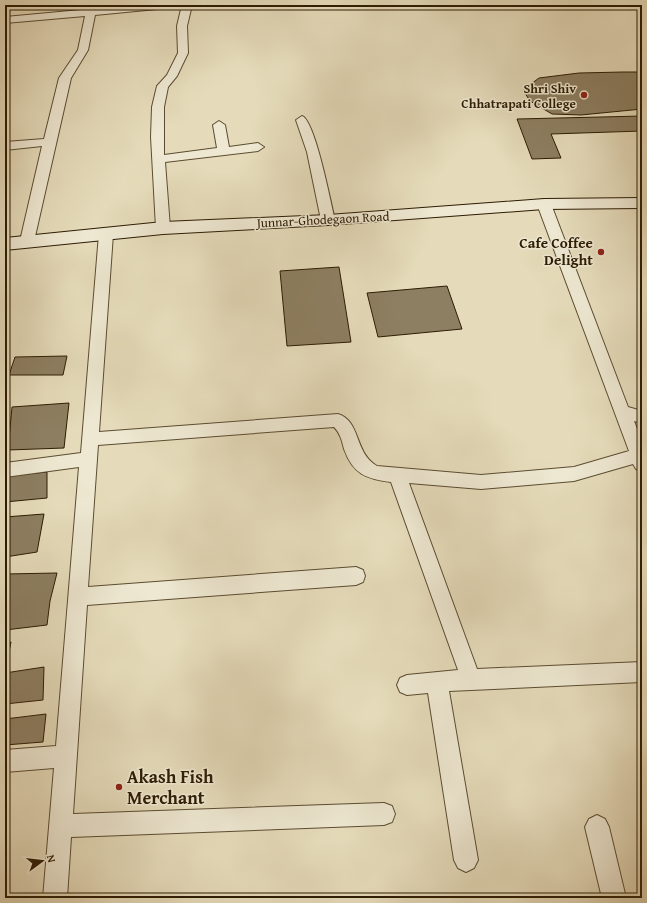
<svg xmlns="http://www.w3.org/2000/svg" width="647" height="903" font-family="'Gentium Book Plus',serif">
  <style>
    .building { fill: #8d7f62; stroke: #2d1c03 }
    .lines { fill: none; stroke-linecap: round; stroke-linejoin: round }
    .street-casing { stroke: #5b4c31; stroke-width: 2 }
    .secondary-casing { stroke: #2d1c03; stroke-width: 2 }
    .street { fill: #eee8d2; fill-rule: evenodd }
    .secondary { fill: #eee8d2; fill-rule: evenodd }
    .poi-dot { fill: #8f2418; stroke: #eee8d2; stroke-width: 1.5 }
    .labels { text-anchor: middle; stroke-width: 3; stroke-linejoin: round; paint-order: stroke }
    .far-poi-label { font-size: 13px; font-weight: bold; fill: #2d1c03; stroke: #eee8d2; text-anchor: end }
    .far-street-label { font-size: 13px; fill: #2d1c03; stroke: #eee8d2 }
    .poi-label { font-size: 15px; font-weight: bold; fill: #2d1c03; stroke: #eee8d2; text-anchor: end }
    .near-poi-label { font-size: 18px; font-weight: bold; fill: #2d1c03; stroke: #eee8d2; text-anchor: start }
  </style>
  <rect width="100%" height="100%" fill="#e5dbba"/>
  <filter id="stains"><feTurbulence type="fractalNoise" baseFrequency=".005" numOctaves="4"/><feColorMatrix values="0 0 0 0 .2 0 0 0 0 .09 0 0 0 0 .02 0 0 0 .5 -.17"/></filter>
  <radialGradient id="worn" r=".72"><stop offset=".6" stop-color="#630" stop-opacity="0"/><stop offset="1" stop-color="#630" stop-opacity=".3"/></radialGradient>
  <path class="building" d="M623,72H642V109L581,115L552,114L530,101L523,90L539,78L579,73Z
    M642,116V131L551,134L561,158L532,159L517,119Z
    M339,267L351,342L287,346L280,271Z
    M447,286L462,329L378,337L367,293Z
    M67,356L63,375H9L15,357Z
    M69,403L64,448L8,450L12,407Z
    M47,472V498L5,502V476Z
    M44,514L37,552L5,557V517Z
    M57,573L50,601L47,625L5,630V574Z
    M11,642L6,667H5V643Z
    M44,667L43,700L5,704V673Z
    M46,714L43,742L5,745V719Z"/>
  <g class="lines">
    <g class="street-casing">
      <path id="street" d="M135,5H172L167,8L95,15L88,50L71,78L34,241L32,244H22L20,241L42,146L5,150V142L44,139L59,78L78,50L85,16L5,23V17Z
        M182,5H192L187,26L188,53L177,76L168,87L164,107V155L217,148L213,125L219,121L225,125L229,147L258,143L264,147L258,151L165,162L170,228L168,231H158L156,228L151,137L152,107L157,86L167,75L178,53L177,26Z
        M302,116C315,120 331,204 335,220L333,223H323L321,220L307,152L296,120Z
        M544,200L549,201L551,204L628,407L642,411V423L634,421L642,442V471L636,469L633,464L574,481L481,489L409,483L477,669L642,662V682L449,691L478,860L474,868L466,872L458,868L454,860L428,693L407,695L400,692L397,685L400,678L407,675L458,670L391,482C366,479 353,474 344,449C342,441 340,433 334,427L98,445L88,587L356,567L363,570L365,576L363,582L356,585L87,605L73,814L384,803L392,806L395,814L392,822L384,825L71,837L67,898H43L54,768L5,772V750L56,746L79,467L5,477V463L81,453L99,234L101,231H111L113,234L99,432L338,414C361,421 354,453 377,466L481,475L574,467L629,451L537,204L539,201Z
        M597,815L605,819L609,827L626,898H602L585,827L589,819Z"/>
    </g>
    <g class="secondary-casing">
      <path id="secondary" d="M642,198V208L544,209L328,225L163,234L5,250V238L163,222L328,215L544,199Z"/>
    </g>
    <use href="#street" class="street"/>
    <use href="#secondary" class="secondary"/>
  </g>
  <g class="poi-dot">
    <circle cx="584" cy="95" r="4"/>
    <circle cx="601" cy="252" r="4"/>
    <circle cx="119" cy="787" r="4"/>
  </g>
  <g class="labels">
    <g class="far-poi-label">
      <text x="576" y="93">Shri Shiv<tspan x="576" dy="15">Chhatrapati College</tspan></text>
    </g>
    <g class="far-street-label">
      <text transform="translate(323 219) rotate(-3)" y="5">Junnar-Ghodegaon Road</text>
    </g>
    <g class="poi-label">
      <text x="593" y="248">Cafe Coffee<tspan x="593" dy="17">Delight</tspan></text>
    </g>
    <g class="near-poi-label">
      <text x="127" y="783">Akash Fish<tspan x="127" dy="21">Merchant</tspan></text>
    </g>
  </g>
  <rect width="647" height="903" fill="none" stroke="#e5dbba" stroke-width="20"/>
  <rect x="6" y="6" width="635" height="891" fill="none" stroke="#2d1c03" stroke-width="2"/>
  <rect x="10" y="10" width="627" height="883" fill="none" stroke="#2d1c03"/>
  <g transform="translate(42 861) rotate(75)" stroke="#eee8d2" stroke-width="3" paint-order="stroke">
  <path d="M0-3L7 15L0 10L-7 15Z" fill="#2d1c03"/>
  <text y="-6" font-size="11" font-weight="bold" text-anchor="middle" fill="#2d1c03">N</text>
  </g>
  <rect width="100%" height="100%" filter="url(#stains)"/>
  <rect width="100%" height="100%" fill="url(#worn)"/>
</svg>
